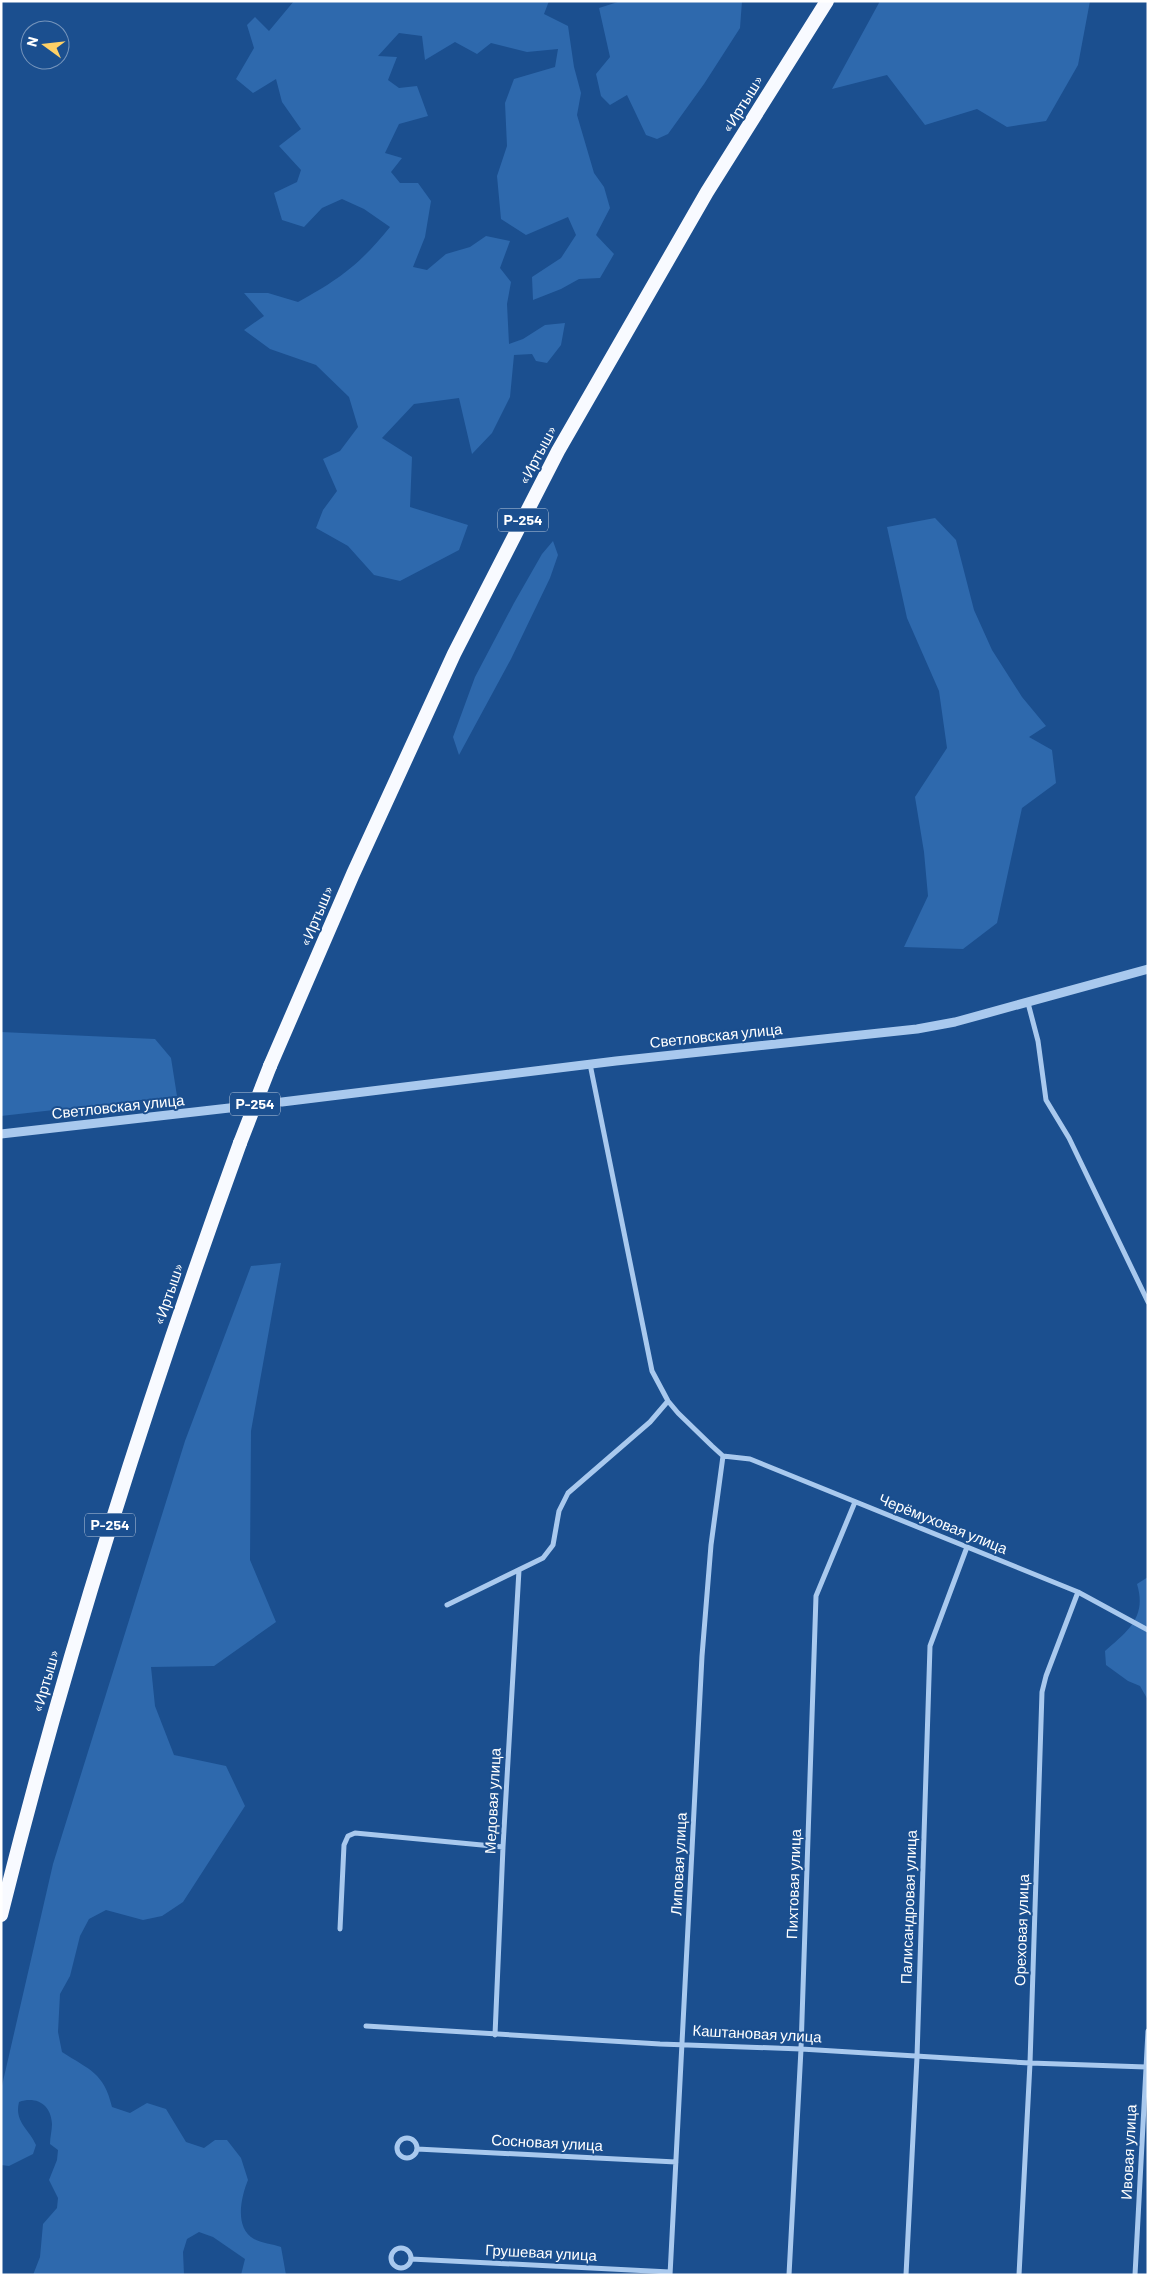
<svg xmlns="http://www.w3.org/2000/svg" width="1149" height="2276" font-family="Barlow,sans-serif">
  <style>
    .green { fill: #2e69ad }
    .lines { fill: none; stroke-linecap: round; stroke-linejoin: round }
    .tertiary-tunnel { stroke: #3d69a0; stroke-width: 9; stroke-dasharray: 9 4.5; stroke-linecap: butt }
    .minor { stroke: #a9c9ee; stroke-width: 5 }
    .tertiary { stroke: #a9c9ee; stroke-width: 9 }
    .trunk { stroke: #f8faff; stroke-width: 14 }
    .trunk-bridge { stroke: #f8faff; stroke-width: 14 }
    .labels { text-anchor: middle; stroke-width: 4; stroke-linejoin: round; paint-order: stroke }
    .shield { fill: #1b4f8f; stroke: #bbcadd; stroke-width: 1 }
    .shield-label { font-size: 14px; font-weight: bold; fill: #fff }
    .street-label { font-size: 15px; fill: #fff; stroke: #1b4f8f }
  </style>
  <rect width="100%" height="100%" fill="#1b4f8f"/>
  <path class="green" d="M294,1H549L544,14L568,26L574,67L581,93L577,115L594,173L604,187L610,208L596,235L614,254L600,278L579,279L561,289L533,300L532,277L561,258L576,235L568,217L526,235L501,219L497,176L507,146L505,103L514,79L555,67L558,49L527,52L491,43L477,54L455,42L425,60L422,36L399,33L378,56L397,57L388,80L399,88L417,86L428,116L399,124L385,153L402,158L391,172L400,183H418L431,201L425,237L413,267L427,270L446,254L470,247L486,236L510,241L500,268L511,282L507,304L509,344L523,339L545,325L565,323L561,345L547,363L536,361L532,354L514,355L510,397L492,433L472,454L459,398L414,404L382,438L412,457L410,507L468,525L459,550L400,581L374,575L348,546L316,528L323,510L337,491L323,459L340,451L358,427L349,397L316,365L270,349L244,330L264,316L244,293H268L298,302C340,279 360,264 390,227L364,209L342,199L322,208L304,227L282,220L274,193L297,182L301,170L279,146L301,129L282,102L276,79L253,93L236,79L254,48L247,25L255,17L269,31Z
    M621,1H742L740,28L704,84L668,134L657,139L646,135L627,95L610,105L601,96L596,74L610,57L599,8Z
    M880,1H1090L1078,65L1046,121L1007,127L977,109L925,125L887,75L832,89Z
    M935,518L956,540L974,610L992,650L1022,697L1046,726L1029,737L1052,750L1056,783L1022,808L997,923L963,949L904,947L928,896L924,852L915,797L947,748L939,691L907,618L887,527Z
    M553,541L558,555L550,578L511,659L459,755L453,737L475,677L514,603L542,554Z
    M1,1032L155,1039L171,1058L177,1096L1,1116Z
    M281,1263L251,1431L250,1560L276,1622L214,1666L151,1667L155,1706L174,1755L226,1766L245,1806L183,1902L162,1916L143,1920L106,1910L89,1919L80,1936L70,1976L60,1994L58,2032L62,2052C90,2070 104,2073 112,2107L130,2113L147,2103L166,2109L186,2142L204,2148L215,2140H227L241,2158L248,2180C241,2197 234,2228 254,2239C261,2243 273,2244 281,2247L286,2275H241L245,2259L213,2237L199,2232L187,2239L183,2252L184,2275H33L40,2257L43,2224L57,2208L58,2198L49,2180L57,2160L58,2150L50,2144C50,2137 52,2130 52,2124C51,2104 36,2096 19,2102C14,2122 29,2129 36,2145L33,2154L9,2166L1,2165V2090L53,1864L185,1441L251,1266Z
    M1148,1577V1700L1140,1686L1128,1681L1106,1665L1105,1651C1128,1631 1147,1617 1137,1584Z"/>
  <g class="lines">
    <path class="tertiary-tunnel" d="M238,1107L282,1102"/>
    <path class="minor" d="M1028,1003L1038,1041L1046,1100L1069,1138L1148,1302
      M590,1064L652,1371L668,1401L678,1413L712,1446L723,1456L750,1459L1078,1592L1148,1630
      M447,1605L543,1558L553,1545L559,1511L568,1493L650,1422L668,1401
      M340,1929L344,1845L348,1836L355,1833L503,1847
      M366,2026L660,2044L801,2049L1030,2063L1146,2067
      M495,2035L503,1847L519,1570
      M397 2148a10 10 0 1 1 20 0a10 10 0 1 1-20 0Z
      M417,2149L676,2162
      M391 2258a10 10 0 1 1 20 0a10 10 0 1 1-20 0Z
      M411,2259L670,2272
      M670,2275L702,1656L711,1545L723,1456
      M789,2275L801,2049L816,1596L855,1502
      M906,2275L917,2057L930,1646L967,1547
      M1019,2275L1030,2063L1042,1692L1046,1676L1078,1592
      M1135,2275L1148,2031"/>
    <path class="tertiary" d="M282,1102L616,1061L917,1029L955,1022L1148,969
      M1,1134L238,1107"/>
    <path class="trunk" d="M270,1066L353,874L454,654L558,451L707,192L827,1
      M1,1915C66,1653 148,1397 240,1143"/>
    <path class="trunk-bridge" d="M240,1143L270,1066"/>
  </g>
  <g class="labels">
    <g class="shield">
      <rect x="498" y="508.5" width="50" height="23" rx="4"/>
      <rect x="230" y="1092.5" width="50" height="23" rx="4"/>
      <rect x="85" y="1513.5" width="50" height="23" rx="4"/>
    </g>
    <g class="shield-label">
      <text x="523" y="525">Р-254</text>
      <text x="255" y="1109">Р-254</text>
      <text x="110" y="1530">Р-254</text>
    </g>
    <g class="street-label">
      <text transform="translate(743 104) rotate(-58)" y="5">«Иртыш»</text>
      <text transform="translate(538 455) rotate(-62)" y="5">«Иртыш»</text>
      <text transform="translate(317 916) rotate(-67)" y="5">«Иртыш»</text>
      <text transform="translate(716 1036) rotate(-6)" y="5">Светловская улица</text>
      <text transform="translate(118 1107) rotate(-6)" y="5">Светловская улица</text>
      <text transform="translate(169 1294) rotate(-71)" y="5">«Иртыш»</text>
      <text transform="translate(943 1524) rotate(22)" y="5">Черёмуховая улица</text>
      <text transform="translate(46 1681) rotate(-74)" y="5">«Иртыш»</text>
      <text transform="translate(493 1801) rotate(-87)" y="5">Медовая улица</text>
      <text transform="translate(679 1864) rotate(-87)" y="5">Липовая улица</text>
      <text transform="translate(794 1884) rotate(-88)" y="5">Пихтовая улица</text>
      <text transform="translate(909 1907) rotate(-88)" y="5">Палисандровая улица</text>
      <text transform="translate(1022 1930) rotate(-88)" y="5">Ореховая улица</text>
      <text transform="translate(757 2034) rotate(3)" y="5">Каштановая улица</text>
      <text transform="translate(547 2143) rotate(3)" y="5">Сосновая улица</text>
      <text transform="translate(1129 2152) rotate(-87)" y="5">Ивовая улица</text>
      <text transform="translate(541 2253) rotate(3)" y="5">Грушевая улица</text>
    </g>
  </g>
  <rect width="1149" height="2276" fill="none" stroke="#ffffff" stroke-width="5"/>
  <g transform="translate(45 45) rotate(285)"><circle r="24" fill="#1b4f8f" stroke="#7695bc"/>
  <path d="M0-4L9 19L0 12L-9 19Z" fill="#ffd166"/>
  <text y="-8" font-size="14" font-weight="bold" text-anchor="middle" fill="#ffffff">N</text>
  </g>
</svg>
